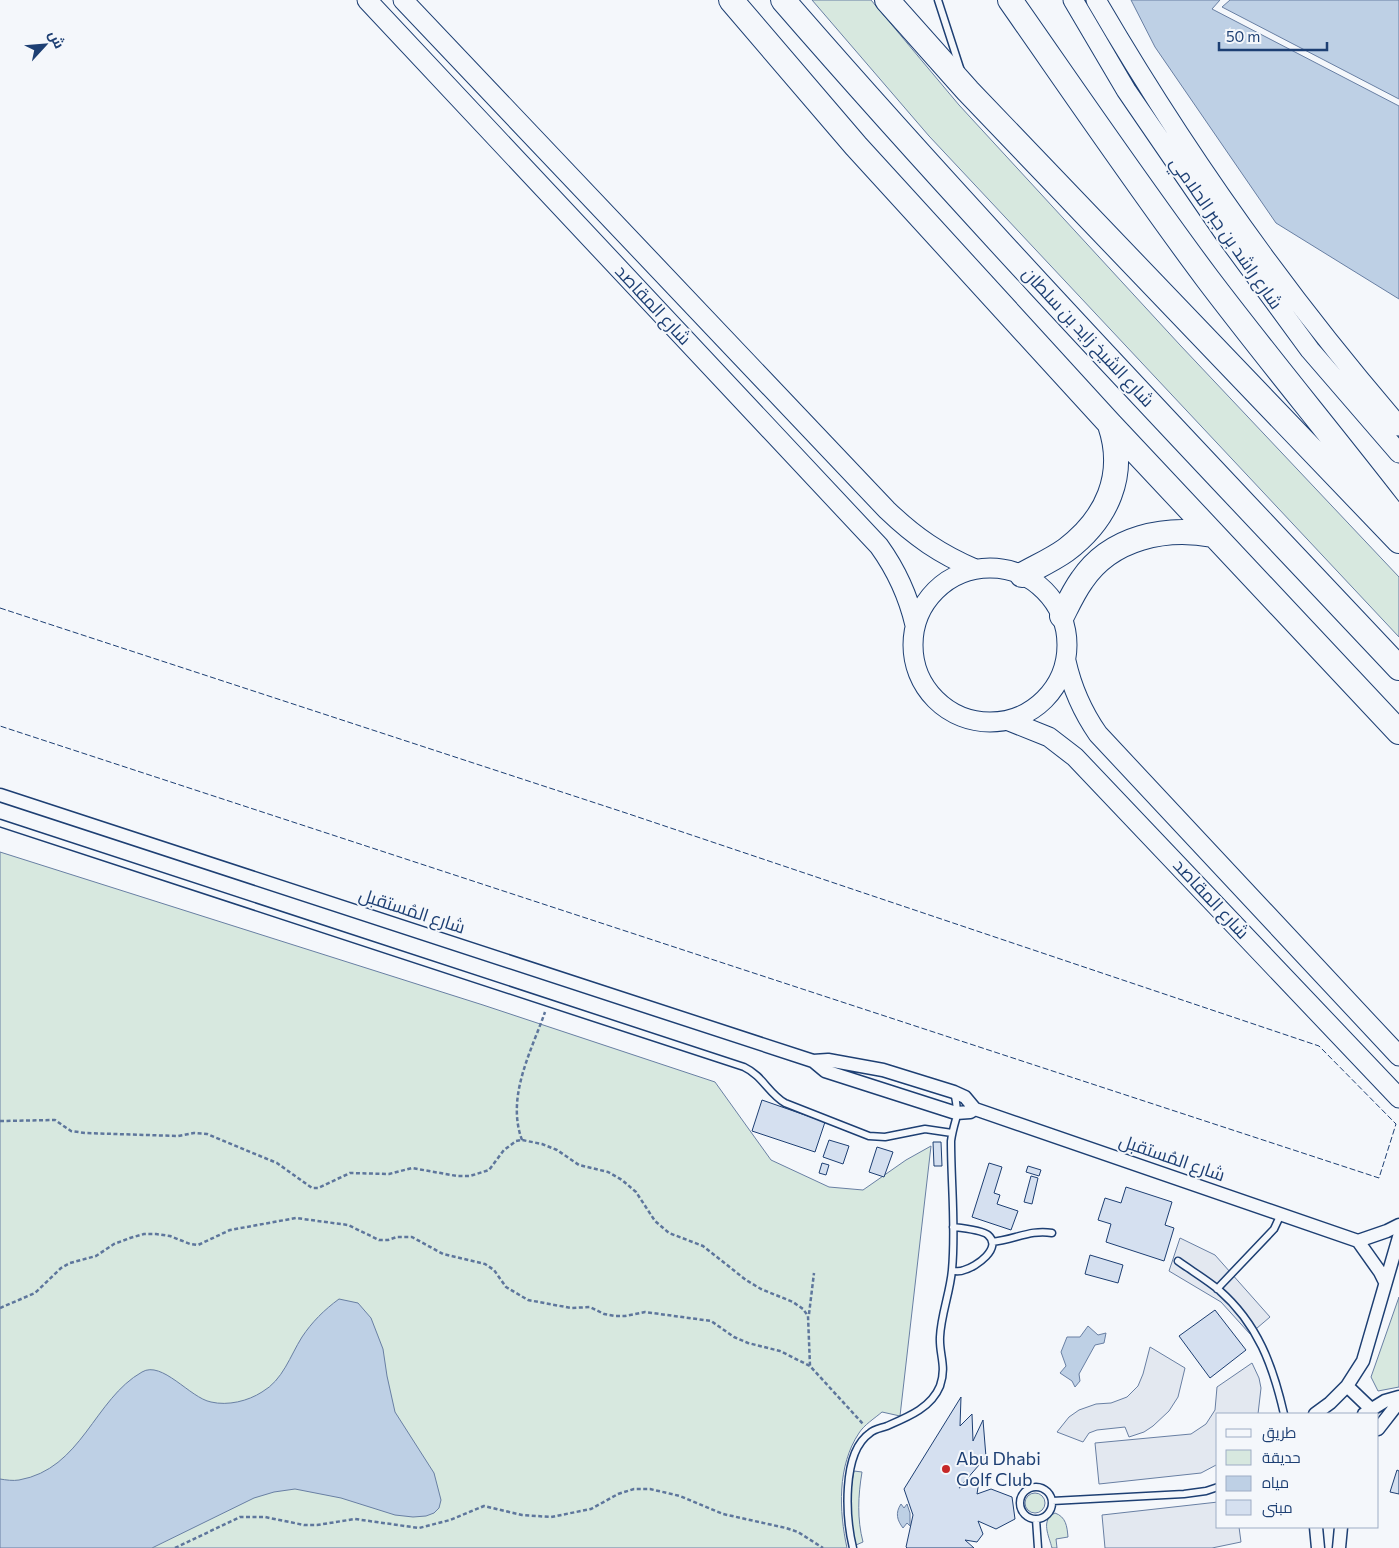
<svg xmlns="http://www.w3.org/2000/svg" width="1399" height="1548" font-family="Commissioner,Cairo,sans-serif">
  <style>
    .green { fill: #d7e8df; stroke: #687fa3 }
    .parking { fill: #e3e8f0; stroke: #687fa3 }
    .water { fill: #bed0e5; stroke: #687fa3 }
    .building { fill: #d5e0f0; stroke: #1d3f73 }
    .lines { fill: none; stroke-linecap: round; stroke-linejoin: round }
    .lane-casing { stroke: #1d3f73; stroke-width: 9 }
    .street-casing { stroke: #1d3f73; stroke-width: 15 }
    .secondary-casing { stroke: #1d3f73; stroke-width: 21 }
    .highway-casing { stroke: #1d3f73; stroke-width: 26 }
    .path { stroke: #5e769c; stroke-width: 2.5; stroke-dasharray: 4 2.5; stroke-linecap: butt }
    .lane { stroke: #f4f7fb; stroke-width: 6 }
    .street { stroke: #f4f7fb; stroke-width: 12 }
    .secondary { stroke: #f4f7fb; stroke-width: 19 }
    .highway { stroke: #f4f7fb; stroke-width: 24 }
    .fence { stroke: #1d3f73; stroke-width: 1; stroke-dasharray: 6 2.5; stroke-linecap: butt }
    .poi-dot { fill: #c62828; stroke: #f4f7fb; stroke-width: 2 }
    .labels { text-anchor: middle; stroke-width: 4; stroke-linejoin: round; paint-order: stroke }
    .street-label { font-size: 18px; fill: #1d3f73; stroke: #f4f7fb }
    .poi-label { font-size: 18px; fill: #1d3f73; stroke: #f4f7fb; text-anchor: start }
  </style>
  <rect width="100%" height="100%" fill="#f4f7fb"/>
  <path class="green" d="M812,0H871L959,105L1180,345L1399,577V637L929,136Z
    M0,852L483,1005L715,1082L771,1160L829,1187L863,1190L906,1160L931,1146L900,1416L882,1412C875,1418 864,1425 859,1433C837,1466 839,1511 847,1548H0Z
    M1399,1297V1387L1378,1391L1371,1377Z
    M854,1471L862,1472C858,1496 857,1519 863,1542L856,1545C849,1520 849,1495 854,1471Z
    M1025 1503a10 10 0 1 1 20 0a10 10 0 1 1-20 0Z
    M1055,1513C1066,1517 1067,1526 1068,1537L1056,1539L1057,1548H1052C1049,1536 1040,1520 1055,1513Z"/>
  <path class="parking" d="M1180,1238L1215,1255L1270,1317L1250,1334L1221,1302L1169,1271Z
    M1150,1347L1185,1368L1178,1397L1169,1411L1153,1426L1144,1432L1129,1437L1125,1427L1097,1430L1089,1433L1083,1442L1057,1432L1069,1417L1079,1410L1096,1404L1111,1403L1127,1397L1138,1386L1143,1374Z
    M1252,1363L1259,1378L1261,1388L1258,1414H1218V1464L1201,1473L1099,1484L1095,1443L1191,1434L1206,1424L1215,1410L1217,1387Z
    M1218,1502V1527H1239L1241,1542L1212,1548H1105L1102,1515Z"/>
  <path class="water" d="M1131,0H1220L1212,9L1399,106V299L1276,223L1155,47Z
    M1230,0H1399V99L1222,7Z
    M339,1299L358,1303L371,1318L383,1349L387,1376L395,1412L434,1473L441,1500L439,1508L434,1513L426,1516L413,1517L395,1515L341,1498L295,1489L274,1492L254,1498L152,1548H0V1479C6,1480 13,1481 19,1480C82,1469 94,1399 142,1372C162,1360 190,1398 211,1402C228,1406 248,1401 262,1392C283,1380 290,1356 302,1337C312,1322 324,1310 339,1299Z
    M1088,1326L1098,1335L1106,1333L1104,1343L1095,1345L1079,1374L1080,1381L1075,1387L1072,1381L1060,1373L1066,1366L1061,1352L1067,1337H1080Z
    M901,1504L904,1508L907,1504L910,1513V1526L907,1523L903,1528C897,1520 895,1513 901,1504Z"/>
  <path class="building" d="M762,1100L825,1122L815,1152L752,1131Z
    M829,1140L849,1146L843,1164L823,1157Z
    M933,1142H941L942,1166H934Z
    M877,1147L893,1152L884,1177L869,1172Z
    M822,1163L829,1165L826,1175L819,1173Z
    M989,1163L1002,1167L994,1193L1000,1195L997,1204L1018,1211L1011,1230L972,1217Z
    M1028,1166L1041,1170L1039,1176L1026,1172Z
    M1031,1176L1038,1178L1032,1204L1024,1202Z
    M1126,1187L1172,1202L1165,1225L1174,1228L1164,1261L1106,1242L1111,1224L1098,1220L1105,1198L1121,1203Z
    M1090,1255L1123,1265L1118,1283L1085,1274Z
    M1215,1310L1246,1350L1210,1378L1179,1336Z
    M961,1397L960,1426L972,1414L973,1441L983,1420L986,1457L959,1488L979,1481L977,1494L991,1489L1012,1497L1015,1519L996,1529L978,1521L983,1534L977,1542L965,1540L974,1548H907L906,1547L913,1515L904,1489Z
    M1397,1470L1399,1471V1494L1390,1492Z"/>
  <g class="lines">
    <g class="lane-casing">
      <path id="lane" d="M938,0L961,71
        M0,823L744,1067C763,1076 768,1093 785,1103L869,1136L885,1137L925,1129L952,1133
        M992,1242C1014,1240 1031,1229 1052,1233
        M1178,1261C1192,1271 1207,1280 1219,1290C1258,1324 1273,1366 1284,1414
        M952,1271C956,1271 960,1272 964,1270C976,1267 1003,1248 988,1235C982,1230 962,1228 953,1227
        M1217,1289L1274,1229L1281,1214
        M1020 1503a16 16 0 1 1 32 0a16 16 0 1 1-32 0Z
        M1052,1501L1184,1494L1206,1491L1218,1487
        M1036,1519L1038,1548
        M853,1548C846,1519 841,1453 870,1433C874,1429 882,1428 887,1426C908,1417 931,1408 940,1386C947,1366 939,1355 940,1337C941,1314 950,1293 952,1270C956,1227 951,1184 951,1141C952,1133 954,1126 956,1119C958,1110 956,1100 954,1092"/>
    </g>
    <g class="street-casing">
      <path id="street" d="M0,795L813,1061L828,1060L883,1070L954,1092L965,1097L975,1109L1358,1241L1380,1272L1385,1282
        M813,1061L825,1071L956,1113L970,1112L975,1109
        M1358,1241L1387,1231L1399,1225
        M1347,1386L1371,1409
        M1315,1414L1330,1403L1347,1386L1363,1361L1399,1237
        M1364,1414L1385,1401L1399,1397
        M1378,1429L1399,1402
        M1316,1527L1318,1548
        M1339,1548L1341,1527"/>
    </g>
    <g class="secondary-casing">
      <path id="secondary" d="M367,0L879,546C897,571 908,595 915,625
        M403,0L887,510C915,537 940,554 975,569
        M1073,0L1126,90L1224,233L1310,350L1399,453
        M1096,0C1184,151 1285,294 1399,426
        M913 645a77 77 0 1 1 154 0a77 77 0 1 1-154 0Z
        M1066,661C1072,688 1082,711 1098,734L1399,1056
        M1009,721L1049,737L1075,757L1399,1098"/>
    </g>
    <g class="highway-casing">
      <path id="highway" d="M731,0L856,146L1109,423L1399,732
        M783,0C982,229 1191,447 1399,668
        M887,0L968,91L1399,541
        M1010,0C1075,93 1139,187 1207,278C1269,360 1336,440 1399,522
        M1022,575C1036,567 1052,560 1066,550C1107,519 1127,475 1110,425
        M1062,616C1068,604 1074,591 1082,580C1111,537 1166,526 1213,535"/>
    </g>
    <path class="path" d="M0,1121L55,1120L71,1131L85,1133L178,1136L194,1133L207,1134L277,1163L312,1188H318L350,1173L389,1174L412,1168L457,1176H470L489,1170L504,1150L516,1141L522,1140L542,1144L557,1150L579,1165L608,1172L622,1180L636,1192L655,1221L669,1233L703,1246L746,1280L761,1289L793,1302L803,1309L808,1316L810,1366
      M522,1140C506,1097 531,1052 545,1012
      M0,1308L35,1293L61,1268L70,1263L96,1256L114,1244L130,1238L144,1234H156L170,1236L190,1244L198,1245L230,1230L296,1218L348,1225L379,1240H388L397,1237H412L443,1254L485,1264L494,1270L506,1287L528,1300L571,1308L590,1307L604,1314L615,1316H625L645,1312L711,1321L734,1337L748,1343L780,1351L810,1366L864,1425
      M809,1314L814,1273
      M175,1548L240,1517H265L304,1525H317L355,1519L419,1528L450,1520L484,1506L522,1515L551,1517L591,1509L618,1494L634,1489H650L680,1496L723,1514L786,1528L798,1532L823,1548"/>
    <use href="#lane" class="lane"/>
    <use href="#street" class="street"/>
    <use href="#secondary" class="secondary"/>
    <use href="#highway" class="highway"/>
    <path class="fence" d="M0,608L626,813L1319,1046L1396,1124L1379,1178L0,726"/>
  </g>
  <circle class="poi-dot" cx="946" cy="1469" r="5"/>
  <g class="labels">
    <g class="street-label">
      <text transform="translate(1226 233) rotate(55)" y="6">شارع راشد بن جبر الحلامي</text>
      <text transform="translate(653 305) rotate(47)" y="6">شارع المقاصد</text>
      <text transform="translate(1088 337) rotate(47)" y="6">شارع الشيخ زايد بن سلطان</text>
      <text transform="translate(1211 899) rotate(47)" y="6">شارع المقاصد</text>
      <text transform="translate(412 911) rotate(18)" y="6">شارع المُستقبل</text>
      <text transform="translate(1172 1158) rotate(19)" y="6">شارع المُستقبل</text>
    </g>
    <g class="poi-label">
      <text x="956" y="1465">Abu Dhabi<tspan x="956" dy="21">Golf Club</tspan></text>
    </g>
  </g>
  <rect x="1216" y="1413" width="162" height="115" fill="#f4f7fb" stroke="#9eadc5"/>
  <rect x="1226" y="1429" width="25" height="8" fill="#f4f7fb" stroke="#9eadc5"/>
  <text x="1262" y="1438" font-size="15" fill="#1d3f73">طريق</text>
  <rect x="1226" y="1450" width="25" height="15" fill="#d7e8df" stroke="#9eadc5"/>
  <text x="1262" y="1463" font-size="15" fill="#1d3f73">حديقة</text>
  <rect x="1226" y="1476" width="25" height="15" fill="#bed0e5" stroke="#9eadc5"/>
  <text x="1262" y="1488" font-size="15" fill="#1d3f73">مياه</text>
  <rect x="1226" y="1500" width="25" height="15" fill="#d5e0f0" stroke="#9eadc5"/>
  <text x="1262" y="1513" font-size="15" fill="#1d3f73">مبنى</text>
  <g transform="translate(45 45) rotate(64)" stroke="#f4f7fb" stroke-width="4" paint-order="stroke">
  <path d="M0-4L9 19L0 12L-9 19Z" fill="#1d3f73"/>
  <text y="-8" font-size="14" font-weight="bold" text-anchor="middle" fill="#1d3f73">ش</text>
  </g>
  <path d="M1219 42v8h108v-8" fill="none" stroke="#1d3f73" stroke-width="2.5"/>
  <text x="1226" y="42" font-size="15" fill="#1d3f73" stroke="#f4f7fb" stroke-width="4" paint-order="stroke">50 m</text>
</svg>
